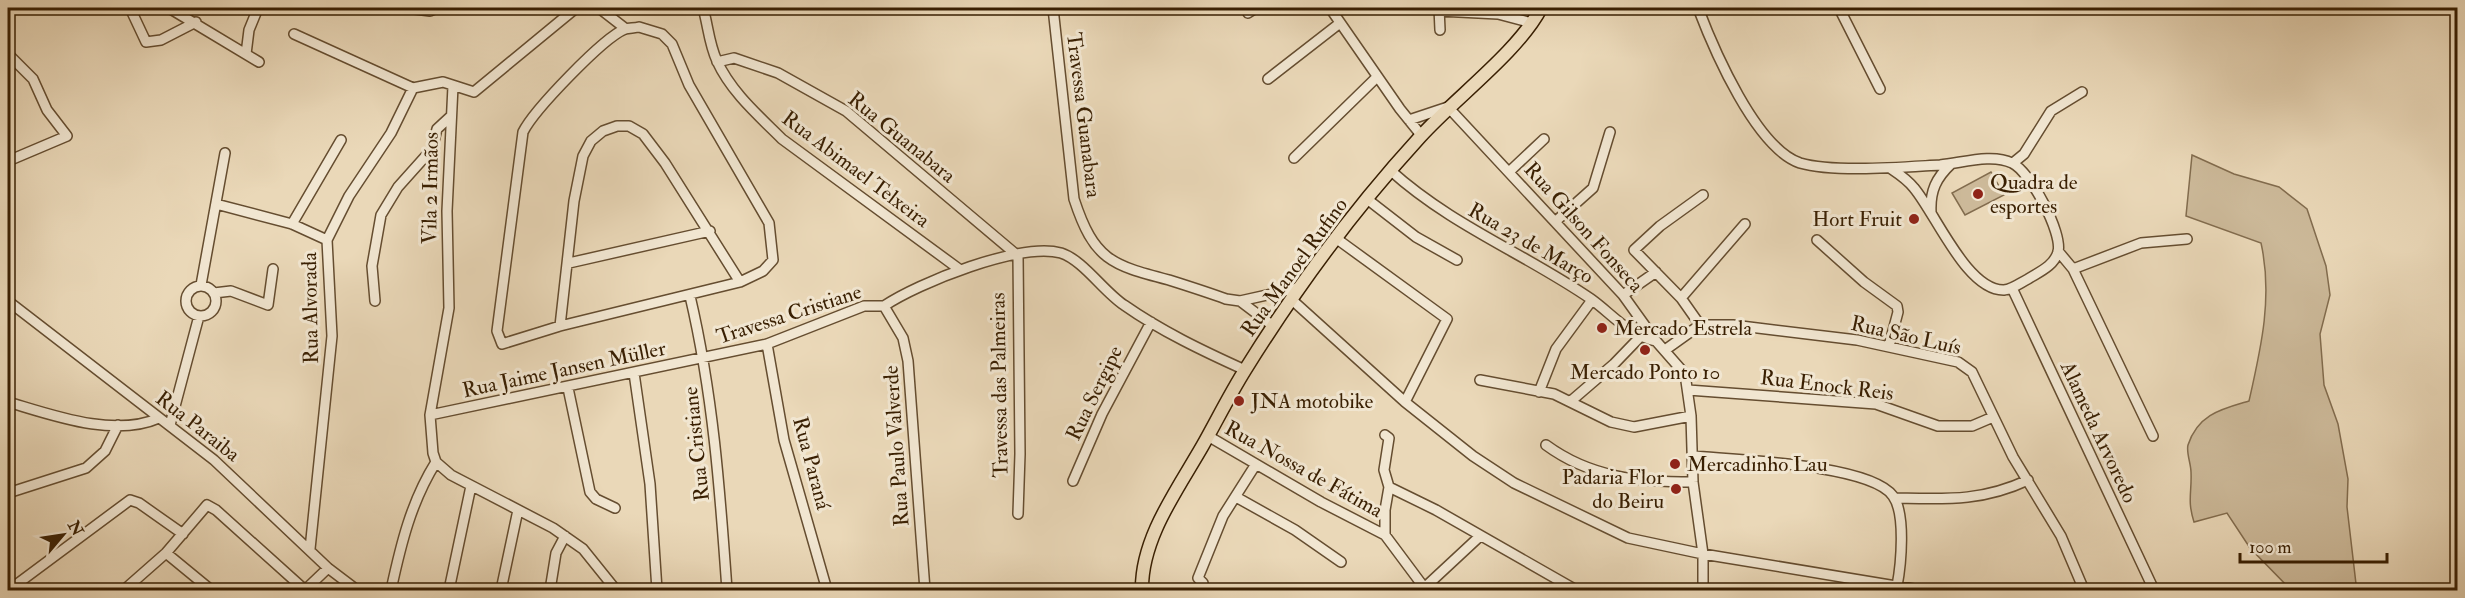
<svg xmlns="http://www.w3.org/2000/svg" width="2465" height="598" font-family="'IM FELL Double Pica',serif">
  <style>
    .green { fill: #ccb999; stroke: #826c4e; stroke-width: 1.5 }
    .lines { fill: none; stroke-linecap: round; stroke-linejoin: round }
    .minor-casing { stroke: #654d30; stroke-width: 12 }
    .major-casing { stroke: #391f02; stroke-width: 15 }
    .minor { stroke: #f1e6d1; stroke-width: 9 }
    .major { stroke: #ead8b8; stroke-width: 12 }
    .poi-dot { fill: #8f2418; stroke: #f1e6d1; stroke-width: 2 }
    .labels { text-anchor: middle; stroke-width: 6; stroke-linejoin: round; paint-order: stroke }
    .street-label { font-size: 21px; fill: #391f02; stroke: #f1e6d1 }
    .poi-label { font-size: 21px; fill: #391f02; stroke: #f1e6d1; text-anchor: start }
  </style>
  <rect width="100%" height="100%" fill="#ead8b8"/>
  <filter id="stains"><feTurbulence type="fractalNoise" baseFrequency=".00333" numOctaves="4"/><feColorMatrix values="0 0 0 0 .2 0 0 0 0 .09 0 0 0 0 .02 0 0 0 .5 -.17"/></filter>
  <radialGradient id="worn" r=".72"><stop offset=".6" stop-color="#630" stop-opacity="0"/><stop offset="1" stop-color="#630" stop-opacity=".3"/></radialGradient>
  <path class="green" d="M2192,155L2234,174L2279,187L2307,209L2326,266L2330,295L2320,334L2324,385L2338,424L2348,479L2347,507L2356,584L2327,590H2291L2250,548L2227,513L2194,522C2187,500 2192,493 2191,472C2191,464 2186,452 2188,445C2198,414 2222,409 2249,401C2261,348 2273,297 2261,243L2186,216Z
    M1991,172L2004,195L1965,215L1952,193Z"/>
  <g class="lines">
    <g class="minor-casing">
      <path id="minor" d="M130,8L146,42L161,40L196,22
        M169,8L259,62
        M407,8L430,11L437,8
        M599,8L626,29
        M703,8C708,25 709,44 717,61C731,92 759,116 782,139L959,269
        M1053,8L1074,199C1094,260 1111,265 1169,280C1188,286 1207,292 1226,299L1240,301L1298,288
        M1330,8L1400,109L1421,135
        M1439,8L1440,30
        M1698,8C1714,50 1756,148 1800,163C1834,173 1904,167 1940,165C1962,163 1992,153 2012,163C2030,171 2063,233 2058,252C2054,266 2039,272 2028,279C2020,283 2013,289 2004,290C1967,291 1936,214 1914,188C1907,179 1899,174 1890,168
        M1839,8L1880,89
        M1439,11L1498,14L1532,23
        M1248,13L1256,8
        M639,27L662,34L672,44L689,85L769,223L773,260L763,271L740,282L560,326L502,344L497,331L523,132C534,110 603,38 625,29C629,28 635,28 639,27Z
        M294,34L413,88L443,82L474,92L576,8
        M8,54L33,79L47,110L67,136L8,161
        M246,54L249,30L258,8
        M717,62L734,58L778,73L846,111L1018,256
        M1268,79L1340,23
        M453,86L447,211L449,308L430,415L433,453L436,462L451,475L553,528L583,549L616,590
        M1409,120L1448,107L1623,295L1656,341L1685,374L1691,416L1693,482L1703,554V590
        M1294,158L1377,77
        M2013,163L2024,154L2051,111L2082,92
        M1390,170C1452,226 1524,253 1591,299C1612,314 1629,336 1656,341
        M1510,171L1544,139
        M1367,199L1416,237L1457,260
        M216,204L292,224L327,240
        M1931,212C1930,191 1936,178 1951,164
        M1556,221L1593,188L1610,132
        M292,224L341,140
        M1337,239L1447,319L1405,402
        M1817,240L1864,282L1897,306L1898,312L1889,346
        M2058,251L2073,269L2153,436
        M569,263L710,231
        M2073,269L2141,243L2187,239
        M201,285L225,153
        M186 301a15 15 0 1 1 30 0a15 15 0 1 1-30 0Z
        M2012,288L2154,590
        M214,293L231,291L268,305L273,269
        M1623,295L1656,272
        M690,296C713,394 720,490 727,590
        M1681,298L1745,224
        M1291,299L1405,402L1473,456L1514,483L1628,538L1703,554L1920,590
        M8,301L214,460L328,568L357,590
        M375,301L372,266L381,215L398,187L432,149L437,129L450,117
        M1240,301L1273,326
        M884,306C918,283 1020,242 1061,253C1083,260 1104,292 1124,305C1161,331 1203,351 1245,370
        M884,306L903,338L908,361L925,590
        M1700,325L1681,298L1634,250L1660,226L1703,195
        M560,326L574,201L583,156L591,141L603,131L617,126H629L643,134L665,163L740,282
        M767,344L784,440L827,590
        M1665,350L1700,325H1733L1857,340L1958,362L1972,372L2013,457L2061,536L2084,590
        M634,373L650,484L657,590
        M1480,380L1554,394L1611,422L1634,427L1691,416
        M568,388L590,492L596,499L615,508
        M1688,390L1876,404L1938,426H1972L1993,417
        M1539,392L1556,349L1592,300
        M1571,401L1614,364L1641,336
        M8,402C52,415 114,438 159,418
        M430,415L767,344L864,306H884
        M170,425L199,316
        M1208,436L1321,502L1385,535L1426,590
        M1546,445C1591,478 1639,482 1693,482
        M1693,456C1734,460 1870,464 1893,496C1906,514 1901,565 1897,586
        M1073,481L1102,414L1151,322
        M1389,487L1436,510L1576,590
        M8,493L86,468L105,451L118,425
        M1236,497L1295,530L1341,562
        M1895,498C1944,499 1981,502 2028,480
        M1018,514L1020,454L1018,256
        M1385,535V510L1389,487L1384,470L1389,438L1385,435
        M310,549L332,336L327,240L349,196L391,133L413,88
        M166,553L211,590
        M1203,583L1198,578L1223,516L1256,464
        M9,590L130,500L139,503L183,534
        M124,590L166,553L207,505L216,510L305,590
        M305,590L328,568
        M391,590C401,544 411,502 436,462
        M449,590L471,486
        M501,590L518,510
        M550,590L556,553L565,536
        M1422,590L1479,537"/>
    </g>
    <g class="major-casing">
      <path id="major" d="M1142,590C1141,538 1178,489 1203,445C1217,420 1230,394 1245,370C1296,288 1355,208 1420,137C1455,98 1518,52 1541,8"/>
    </g>
    <use href="#minor" class="minor"/>
    <use href="#major" class="major"/>
  </g>
  <g class="poi-dot">
    <circle cx="1978" cy="194" r="6"/>
    <circle cx="1914" cy="219" r="6"/>
    <circle cx="1602" cy="328" r="6"/>
    <circle cx="1645" cy="350" r="6"/>
    <circle cx="1239" cy="401" r="6"/>
    <circle cx="1675" cy="464" r="6"/>
    <circle cx="1676" cy="489" r="6"/>
  </g>
  <g class="labels">
    <g class="street-label">
      <text transform="translate(1084 115) rotate(83)" y="7">Travessa Guanabara</text>
      <text transform="translate(902 137) rotate(39)" y="7">Rua Guanabara</text>
      <text transform="translate(856 169) rotate(37)" y="7">Rua Abimael Telxeira</text>
      <text transform="translate(430 188) rotate(-89)" y="7">Vila 2 Irmãos</text>
      <text transform="translate(1584 227) rotate(48)" y="7">Rua Gilson Fonseca</text>
      <text transform="translate(1531 243) rotate(30)" y="7">Rua 23 de Março</text>
      <text transform="translate(1294 267) rotate(-54)" y="7">Rua Manoel Rufino</text>
      <text transform="translate(310 308) rotate(-91)" y="7">Rua Alvorada</text>
      <text transform="translate(789 314) rotate(-18)" y="7">Travessa Cristiane</text>
      <text transform="translate(1906 335) rotate(13)" y="7">Rua São Luís</text>
      <text transform="translate(564 369) rotate(-12)" y="7">Rua Jaime Jansen Müller</text>
      <text transform="translate(999 385) rotate(-91)" y="7">Travessa das Palmeiras</text>
      <text transform="translate(1827 385) rotate(7)" y="7">Rua Enock Reis</text>
      <text transform="translate(1094 393) rotate(-64)" y="7">Rua Sergipe</text>
      <text transform="translate(198 426) rotate(38)" y="7">Rua Paraiba</text>
      <text transform="translate(2099 432) rotate(65)" y="7">Alameda Arvoredo</text>
      <text transform="translate(696 444) rotate(-96)" y="7">Rua Cristiane</text>
      <text transform="translate(896 446) rotate(-94)" y="7">Rua Paulo Valverde</text>
      <text transform="translate(812 463) rotate(75)" y="7">Rua Paraná</text>
      <text transform="translate(1304 469) rotate(29)" y="7">Rua Nossa de Fátima</text>
    </g>
    <g class="poi-label">
      <text x="1990" y="189">Quadra de<tspan x="1990" dy="24">esportes</tspan></text>
      <text x="1902" y="226" text-anchor="end">Hort Fruit</text>
      <text x="1614" y="335">Mercado Estrela</text>
      <text x="1645" y="379" text-anchor="middle">Mercado Ponto 10</text>
      <text x="1251" y="408">JNA motobike</text>
      <text x="1687" y="471">Mercadinho Lau</text>
      <text x="1664" y="484" text-anchor="end">Padaria Flor<tspan x="1664" dy="24">do Beiru</tspan></text>
    </g>
  </g>
  <rect width="2465" height="598" fill="none" stroke="#ead8b8" stroke-width="30"/>
  <rect x="9" y="9" width="2447" height="580" fill="none" stroke="#391f02" stroke-width="3"/>
  <rect x="15" y="15" width="2435" height="568" fill="none" stroke="#391f02" stroke-width="1.5"/>
  <g transform="translate(63 535) rotate(61)" stroke="#f1e6d1" stroke-width="4.5" paint-order="stroke">
  <path d="M0-4.5L10 22L0 15L-10 22Z" fill="#391f02"/>
  <text y="-9" font-size="16" font-weight="bold" text-anchor="middle" fill="#391f02">N</text>
  </g>
  <path d="M2240 553v9h147v-9" fill="none" stroke="#391f02" stroke-width="3"/>
  <text x="2249" y="553" font-size="18" fill="#391f02" stroke="#f1e6d1" stroke-width="4.5" paint-order="stroke">100 m</text>
  <rect width="100%" height="100%" filter="url(#stains)"/>
  <rect width="100%" height="100%" fill="url(#worn)"/>
</svg>
